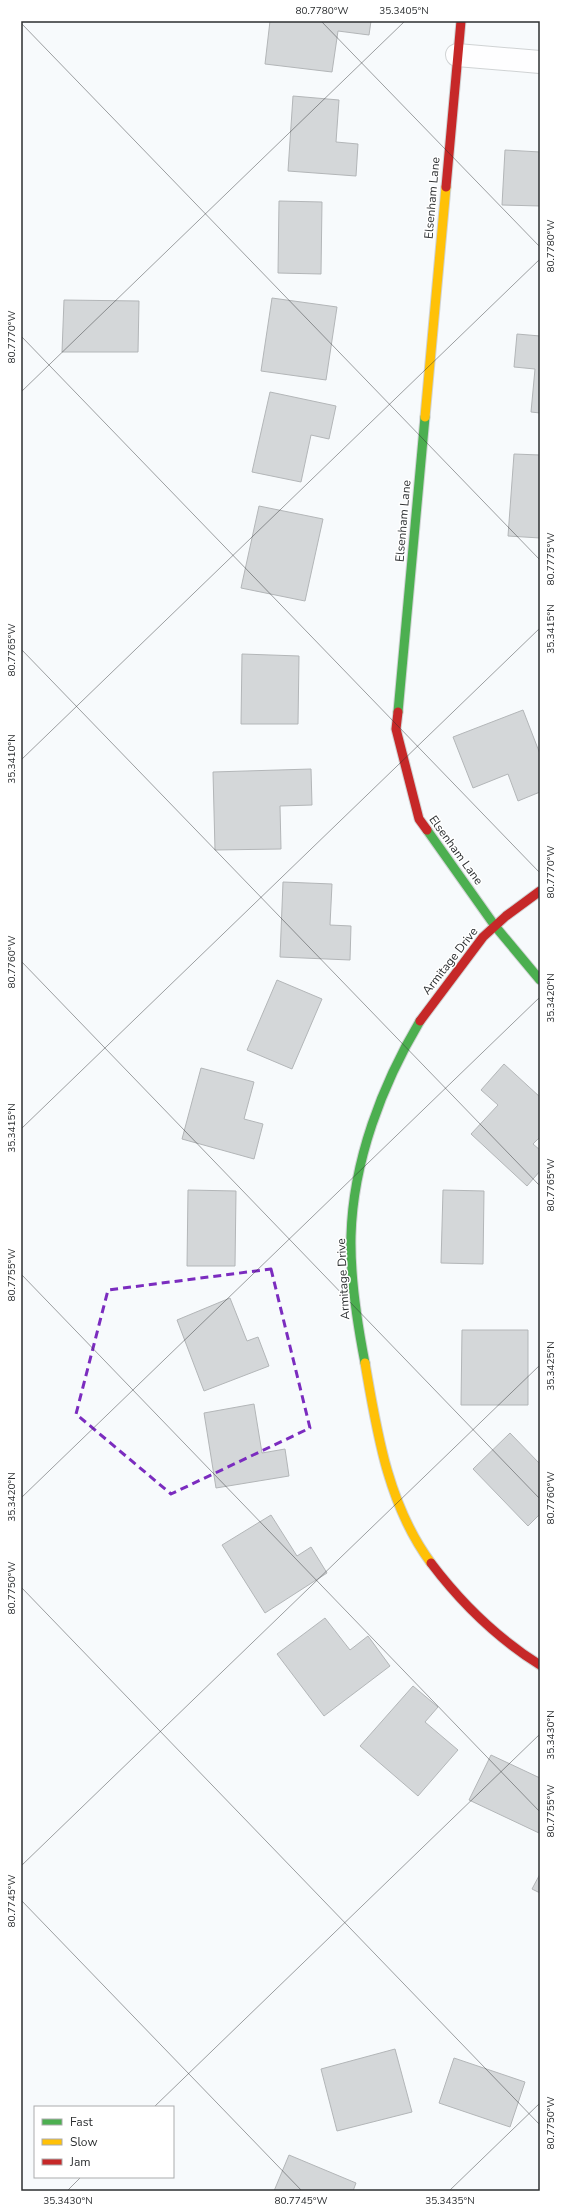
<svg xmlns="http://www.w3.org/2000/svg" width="561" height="2212" font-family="'Nunito Sans',sans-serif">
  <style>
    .building { fill: #d4d7d9; stroke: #b3b6b8 }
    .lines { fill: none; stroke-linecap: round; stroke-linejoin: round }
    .street-casing { stroke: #d0d3d4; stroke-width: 24 }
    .fast-casing { stroke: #d0d3d4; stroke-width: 11 }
    .slow-casing { stroke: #d0d3d4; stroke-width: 11 }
    .jam-casing { stroke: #d0d3d4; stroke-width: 11 }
    .street { stroke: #fefeff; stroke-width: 22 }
    .fast { stroke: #4caf50; stroke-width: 9 }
    .slow { stroke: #ffc107; stroke-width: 9 }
    .jam { stroke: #c62828; stroke-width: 9 }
    .marked { fill: none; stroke: #7b2cbf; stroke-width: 3; stroke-dasharray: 8 5; stroke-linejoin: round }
    .ticks { fill: none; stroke: #2c2f31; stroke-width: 1; stroke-opacity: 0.45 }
    .labels { text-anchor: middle; stroke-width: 3; stroke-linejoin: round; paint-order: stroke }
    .street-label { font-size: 12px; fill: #2c2f31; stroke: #fff }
    .neatline { fill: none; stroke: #2c2f31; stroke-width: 1.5 }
    .ticks-label { font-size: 10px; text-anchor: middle; fill: #2c2f31 }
  </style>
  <rect width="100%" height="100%" fill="#f7fafc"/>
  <path class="building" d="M270,21H371L369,35L338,31L332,72L265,64Z
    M293,96L339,100L336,142L358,144L356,176L288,171Z
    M505,150L540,152V206L502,205Z
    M279,201L322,202L321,274L278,273Z
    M272,298L337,307L326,380L261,371Z
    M64,300L139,301L138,352H62Z
    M517,334L540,336V413L531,412L535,369L514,367Z
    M270,392L336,406L329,439L311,435L301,482L252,472Z
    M514,454L540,455V538L508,536Z
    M259,506L323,519L305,601L241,588Z
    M242,654L299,656L298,724H241Z
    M523,710L540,754V792L518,801L508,774L473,788L453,737Z
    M311,769L312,805L280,806L281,849L215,850L213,772Z
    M283,882L332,884L330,925L351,926L350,960L280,957Z
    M277,980L322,999L292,1069L247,1050Z
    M504,1064L540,1097V1137L533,1144L540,1150V1171L527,1186L471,1134L498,1105L481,1090Z
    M201,1068L254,1082L244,1119L263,1124L254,1159L182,1139Z
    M188,1190L236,1191L235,1266H187Z
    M443,1190L484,1191L483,1264L441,1263Z
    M230,1298L247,1341L258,1337L269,1366L204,1391L177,1320Z
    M462,1330H528V1405H461Z
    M254,1404L262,1453L285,1449L289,1476L216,1488L204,1413Z
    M510,1433L540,1464V1514L528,1526L473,1469Z
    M271,1515L297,1556L311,1547L327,1573L265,1613L222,1545Z
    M325,1618L350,1650L368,1636L390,1666L324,1716L277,1654Z
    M413,1686L438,1707L425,1722L458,1750L418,1796L360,1746Z
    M491,1755L540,1778L539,1833L469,1800Z
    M540,1874V1893L532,1889Z
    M395,2049L412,2112L337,2131L321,2069Z
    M454,2058L525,2082L510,2127L439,2103Z
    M289,2155L356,2183L353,2191H274Z"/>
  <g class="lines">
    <g class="street-casing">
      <path id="street" d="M457,55L540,62"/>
    </g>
    <g class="fast-casing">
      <path id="fast" d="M398,712L425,417
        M427,830L495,926L540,980
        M365,1363C357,1322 350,1278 351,1236C353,1161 382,1085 420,1021"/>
    </g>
    <g class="slow-casing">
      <path id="slow" d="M425,417L446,187
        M365,1363C377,1433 388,1505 431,1563"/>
    </g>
    <g class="jam-casing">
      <path id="jam" d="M446,187L461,21
        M398,712L396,729L419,819L427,830
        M420,1021L483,937L506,916L540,891
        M431,1563C462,1604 497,1638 540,1665"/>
    </g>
    <use href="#street" class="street"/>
    <use href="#fast" class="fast"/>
    <use href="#slow" class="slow"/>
    <use href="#jam" class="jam"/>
  </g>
  <path class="marked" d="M271,1269L310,1428L171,1494L76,1414L108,1290Z"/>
  <path class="ticks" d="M321,21L540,247M21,23L540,560M21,23L23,21M21,336L540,873M21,392L405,21M21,649L540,1186M21,760L540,259M21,961L540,1499M21,1129L540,628M21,1274L540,1812M21,1498L540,997M21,1587L540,2125M21,1866L540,1365M21,1900L302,2191M154,2107L540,1734M67,2191L81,2177M449,2191L540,2103"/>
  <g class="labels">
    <g class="street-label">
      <text transform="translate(432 198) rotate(-85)" y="4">Elsenham Lane</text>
      <text transform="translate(403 521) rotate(-85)" y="4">Elsenham Lane</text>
      <text transform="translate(456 850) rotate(54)" y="4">Elsenham Lane</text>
      <text transform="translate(450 961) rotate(-52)" y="4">Armitage Drive</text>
      <text transform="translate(343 1279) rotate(-93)" y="4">Armitage Drive</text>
    </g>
  </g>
  <rect width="561" height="2212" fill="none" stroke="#ffffff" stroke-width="44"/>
  <rect x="34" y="2106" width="140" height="72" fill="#ffffff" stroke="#abacad"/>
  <rect x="42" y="2119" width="20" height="6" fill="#4caf50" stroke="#abacad"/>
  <text x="70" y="2126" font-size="12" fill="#2c2f31">Fast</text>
  <rect x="42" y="2139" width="20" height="6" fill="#ffc107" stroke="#abacad"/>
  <text x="70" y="2146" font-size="12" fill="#2c2f31">Slow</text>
  <rect x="42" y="2159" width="20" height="6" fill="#c62828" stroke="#abacad"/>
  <text x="70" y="2166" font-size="12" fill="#2c2f31">Jam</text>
  <rect x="22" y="22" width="517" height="2168" class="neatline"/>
  <g class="ticks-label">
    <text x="322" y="14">80.7780°W</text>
    <text x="404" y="14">35.3405°N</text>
    <text transform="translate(550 246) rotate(-90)" y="4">80.7780°W</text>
    <text transform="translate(11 337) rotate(-90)" y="4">80.7770°W</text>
    <text transform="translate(550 559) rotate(-90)" y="4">80.7775°W</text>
    <text transform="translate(550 629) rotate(-90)" y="4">35.3415°N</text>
    <text transform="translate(11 650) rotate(-90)" y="4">80.7765°W</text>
    <text transform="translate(11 759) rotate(-90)" y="4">35.3410°N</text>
    <text transform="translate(550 872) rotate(-90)" y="4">80.7770°W</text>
    <text transform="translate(11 962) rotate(-90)" y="4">80.7760°W</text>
    <text transform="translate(550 998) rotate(-90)" y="4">35.3420°N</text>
    <text transform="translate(11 1128) rotate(-90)" y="4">35.3415°N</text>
    <text transform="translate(550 1185) rotate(-90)" y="4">80.7765°W</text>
    <text transform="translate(11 1275) rotate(-90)" y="4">80.7755°W</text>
    <text transform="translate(550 1366) rotate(-90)" y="4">35.3425°N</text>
    <text transform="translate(11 1497) rotate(-90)" y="4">35.3420°N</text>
    <text transform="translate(550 1498) rotate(-90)" y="4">80.7760°W</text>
    <text transform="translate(11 1588) rotate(-90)" y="4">80.7750°W</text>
    <text transform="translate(550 1735) rotate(-90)" y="4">35.3430°N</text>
    <text transform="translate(550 1811) rotate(-90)" y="4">80.7755°W</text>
    <text transform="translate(11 1901) rotate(-90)" y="4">80.7745°W</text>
    <text transform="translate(550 2123) rotate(-90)" y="4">80.7750°W</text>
    <text x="68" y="2204">35.3430°N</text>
    <text x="301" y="2204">80.7745°W</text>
    <text x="450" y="2204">35.3435°N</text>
  </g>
</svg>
